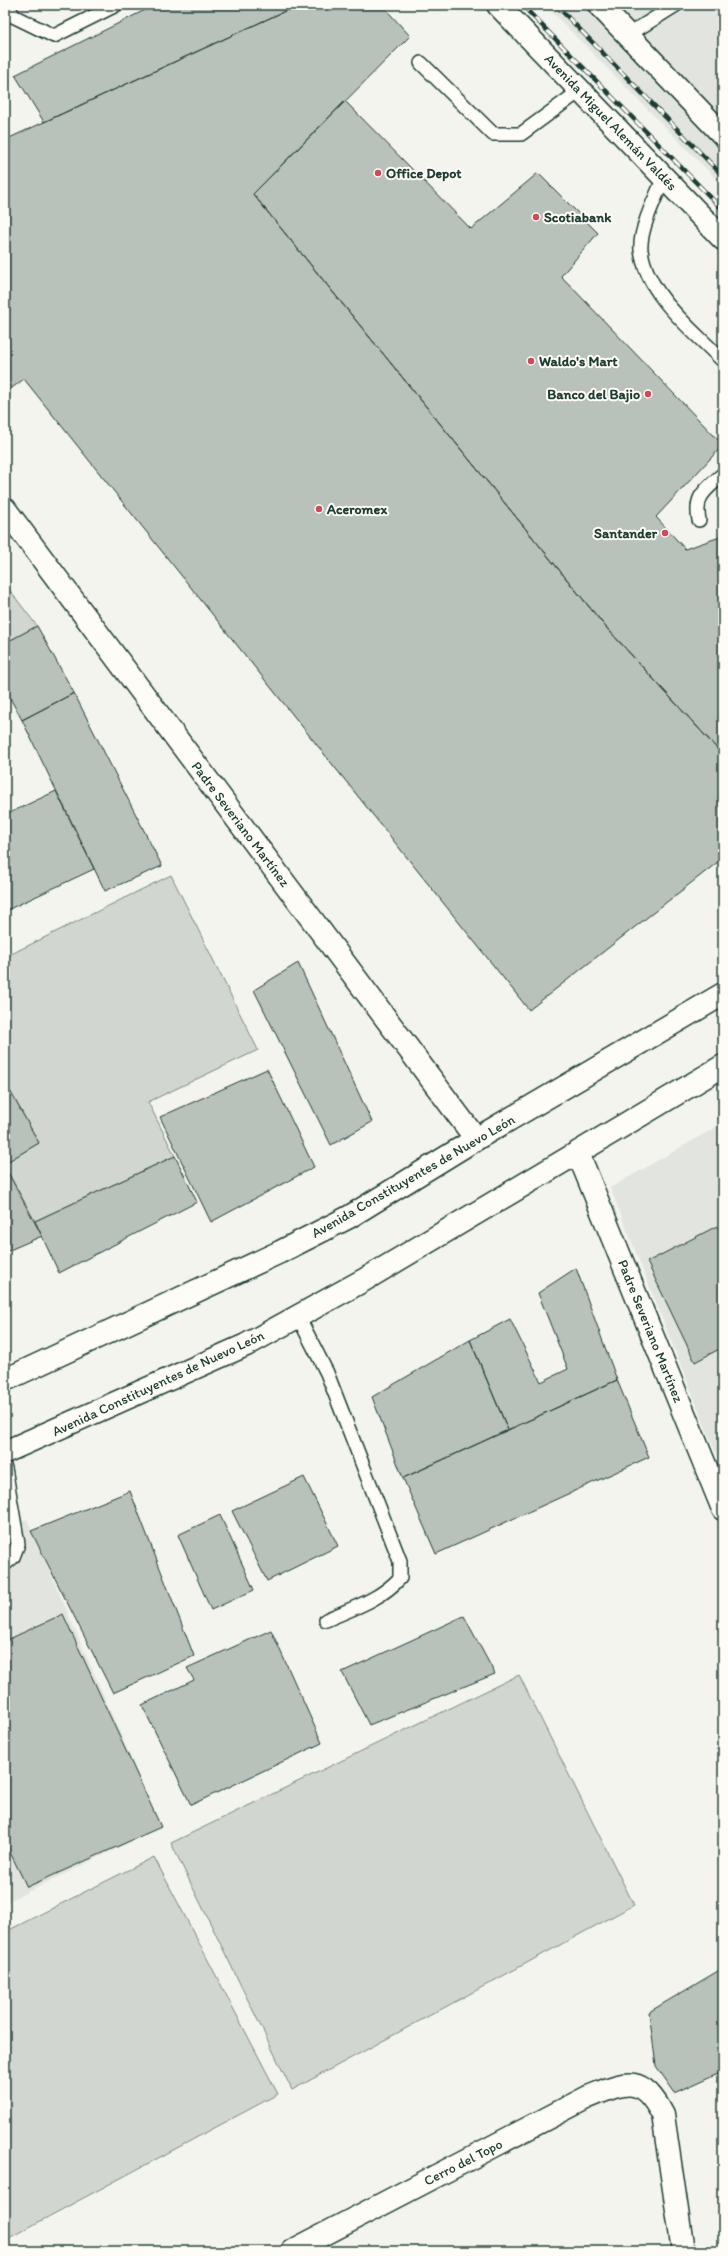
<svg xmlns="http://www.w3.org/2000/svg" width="728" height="2256" font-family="Itim,sans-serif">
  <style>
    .built { fill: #e2e5df }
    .green { fill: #d1d6d1; stroke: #788a82 }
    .building { fill: #b9c1bb; stroke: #1f3d34 }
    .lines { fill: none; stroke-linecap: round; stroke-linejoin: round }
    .lane-casing { stroke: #1f3d34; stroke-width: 16 }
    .street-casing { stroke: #1f3d34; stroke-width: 25 }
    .secondary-casing { stroke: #1f3d34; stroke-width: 25 }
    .highway-casing { stroke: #1f3d34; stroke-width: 25 }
    .lane { stroke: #fdfcf7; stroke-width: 13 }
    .street { stroke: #fdfcf7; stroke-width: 22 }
    .secondary { stroke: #fdfcf7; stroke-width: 22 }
    .highway { stroke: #fdfcf7; stroke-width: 22 }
    .rail-casing { stroke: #1f3d34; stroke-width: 4.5 }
    .rail { stroke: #fdfcf7; stroke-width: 3; stroke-dasharray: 9; stroke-linecap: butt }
    .poi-dot { fill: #d1495b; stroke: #fdfcf7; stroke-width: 1.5 }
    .labels { text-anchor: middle; stroke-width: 4; stroke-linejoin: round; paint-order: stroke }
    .street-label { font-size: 14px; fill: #1f3d34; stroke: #fdfcf7 }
    .poi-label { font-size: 14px; font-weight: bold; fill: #1f3d34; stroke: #fdfcf7; text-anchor: start }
  </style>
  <rect width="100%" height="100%" fill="#f4f4ef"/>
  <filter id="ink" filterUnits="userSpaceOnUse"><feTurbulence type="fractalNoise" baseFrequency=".025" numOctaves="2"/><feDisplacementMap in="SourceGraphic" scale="8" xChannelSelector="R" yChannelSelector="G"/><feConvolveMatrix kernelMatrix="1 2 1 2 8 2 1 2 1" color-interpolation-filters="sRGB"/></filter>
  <g filter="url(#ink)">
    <path class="built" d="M545,5H723V186Z
      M723,1123V1471L610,1188Z
      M27,1519L161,1827L5,1903V1529Z"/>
    <path class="green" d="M5,584L37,626L5,643Z
      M171,875L258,1050L148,1102L175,1156L35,1221L5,1167V1163L39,1143L5,1082V957Z
      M519,1675L634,1905L292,2090L171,1843Z
      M154,1857L278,2094L5,2240V1932Z"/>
    <path class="building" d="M155,5H298L44,122L15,75Z
      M298,5H382L410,36L253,194L604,625L723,755V858L529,1010L24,379L5,393V140Z
      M345,101L471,229L538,173L598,233L561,276L723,445L656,517L685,549L723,536V755L604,625L253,194Z
      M37,626L74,693L22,720L5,689V643Z
      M74,693L162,866L105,891L22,720Z
      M56,791L94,869L5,911V815Z
      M298,963L372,1122L331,1145L254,990Z
      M267,1069L314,1167L211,1222L160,1117Z
      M5,1082L39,1143L5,1163Z
      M175,1156L197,1202L59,1273L35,1221Z
      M5,1167L42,1236L5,1252Z
      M717,1226L723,1238V1347L695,1362L647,1262Z
      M576,1268L617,1380L508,1430L470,1340L510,1319L541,1382L568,1369L538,1293Z
      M470,1340L508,1430L403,1478L372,1397Z
      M617,1380L649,1457L436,1554L403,1478Z
      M304,1477L338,1546L267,1581L232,1511Z
      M130,1491L194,1656L113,1693L31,1531Z
      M220,1515L254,1590L211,1610L178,1535Z
      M63,1614L161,1827L27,1887L5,1842V1641Z
      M464,1616L495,1674L369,1725L342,1672Z
      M271,1630L322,1743L191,1805L142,1705L194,1680L187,1668Z
      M723,1968V2071L675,2093L656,2066L649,2012Z"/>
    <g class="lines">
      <g class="lane-casing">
        <path id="lane" d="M8,5L13,16L54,36L116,5
          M628,35L676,5
          M421,63L493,134H521L581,90
          M664,178C656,196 639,230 641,250C647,296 693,330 723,361
          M699,520C694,495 706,490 723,474
          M298,1316L327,1373L400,1561V1578C380,1600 353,1608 326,1620
          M5,1468L18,1544L13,1557L5,1564"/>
      </g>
      <g class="street-casing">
        <path id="street" d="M5,509L476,1139
          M578,1153L723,1509
          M292,2251L588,2097C626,2082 641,2073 663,2115L683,2251"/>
      </g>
      <g class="secondary-casing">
        <path id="secondary" d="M5,1380L280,1252L349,1217L476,1139L723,994
          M5,1452L246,1345L364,1280L723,1066"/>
      </g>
      <g class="highway-casing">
        <path id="highway" d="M498,5L723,239
          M599,5L723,135"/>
      </g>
      <use href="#lane" class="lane"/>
      <use href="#street" class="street"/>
      <use href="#secondary" class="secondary"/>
      <use href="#highway" class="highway"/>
      <g class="rail-casing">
        <path id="rail" d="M522,5L723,210
          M556,5L723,176"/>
      </g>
      <use href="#rail" class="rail"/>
    </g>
  </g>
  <g class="poi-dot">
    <circle cx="378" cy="173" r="4"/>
    <circle cx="536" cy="217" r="4"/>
    <circle cx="531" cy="361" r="4"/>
    <circle cx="648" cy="394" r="4"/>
    <circle cx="319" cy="509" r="4"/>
    <circle cx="665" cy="533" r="4"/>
  </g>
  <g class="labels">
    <g class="street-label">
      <text transform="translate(611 122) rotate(46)" y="5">Avenida Miguel Alemán Valdés</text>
      <text transform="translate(241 824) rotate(53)" y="5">Padre Severiano Martínez</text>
      <text transform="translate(413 1176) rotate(-30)" y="5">Avenida Constituyentes de Nuevo León</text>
      <text transform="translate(651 1331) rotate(68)" y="5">Padre Severiano Martínez</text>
      <text transform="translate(158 1383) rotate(-25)" y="5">Avenida Constituyentes de Nuevo León</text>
      <text transform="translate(463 2162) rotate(-27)" y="5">Cerro del Topo</text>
    </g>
    <g class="poi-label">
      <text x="386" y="178">Office Depot</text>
      <text x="544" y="222">Scotiabank</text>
      <text x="539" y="366">Waldo's Mart</text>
      <text x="640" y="399" text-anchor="end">Banco del Bajio</text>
      <text x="327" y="514">Aceromex</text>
      <text x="657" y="538" text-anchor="end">Santander</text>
    </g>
  </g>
  <rect width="728" height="2256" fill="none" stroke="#fdfcf7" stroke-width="20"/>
  <rect x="10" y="10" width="708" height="2236" fill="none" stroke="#1f3d34" stroke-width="1.5" filter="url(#ink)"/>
</svg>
